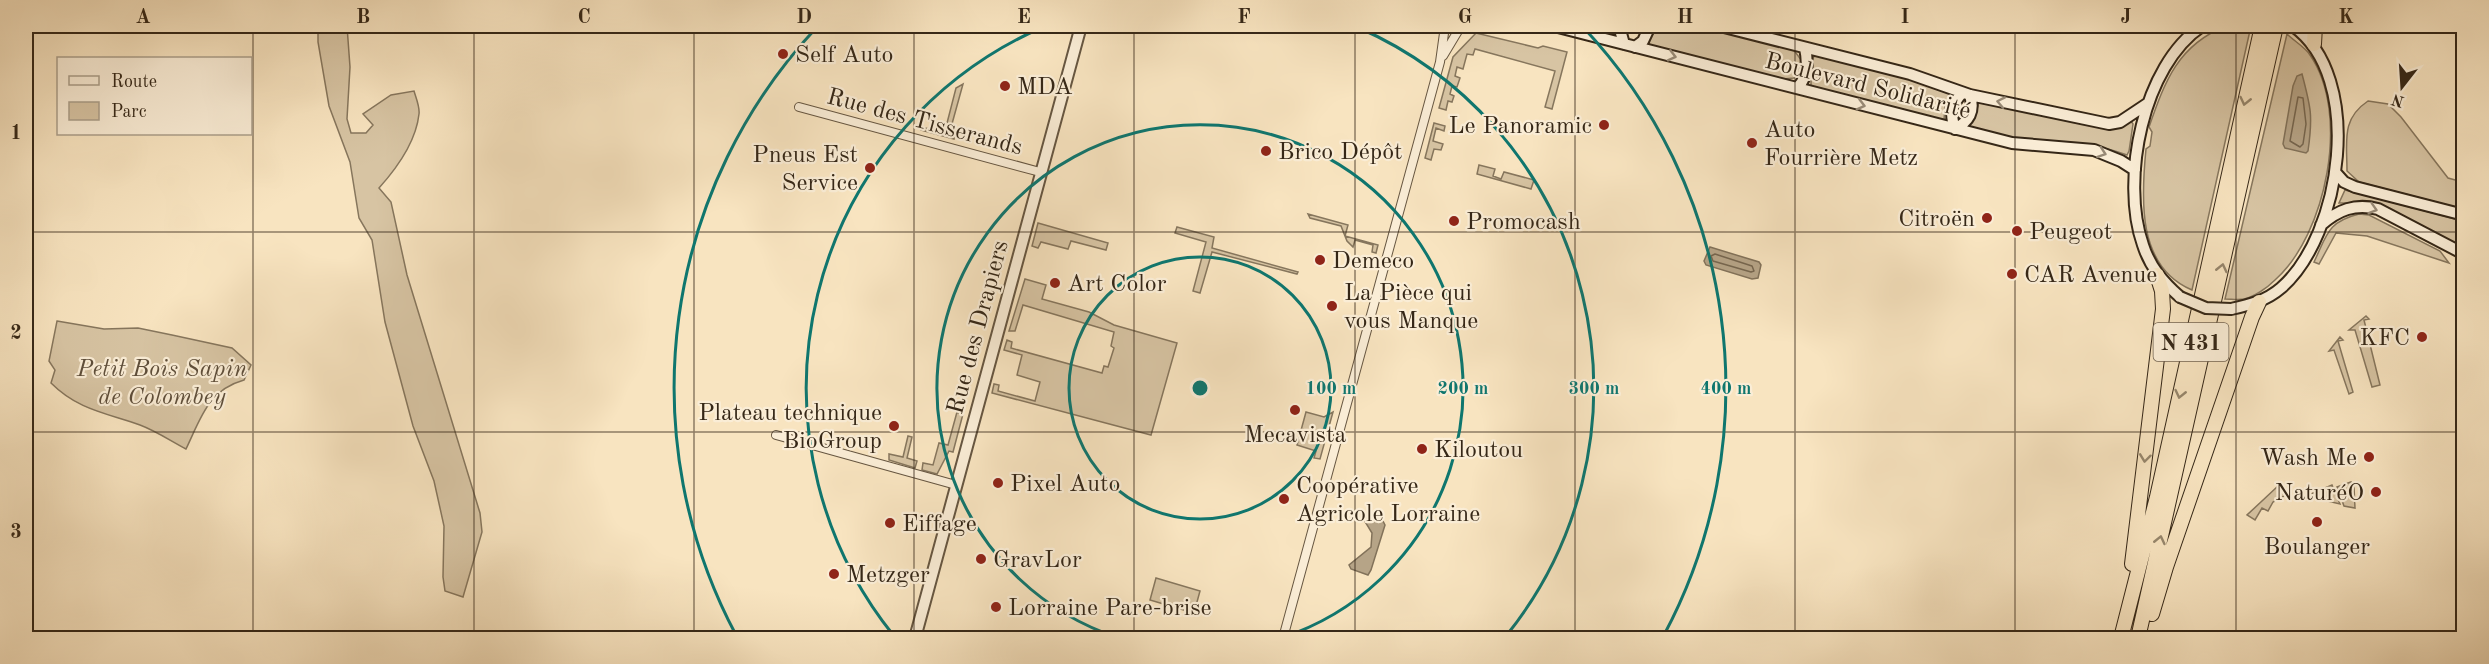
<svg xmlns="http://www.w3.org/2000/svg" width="2489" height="664" font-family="'Old Standard TT',serif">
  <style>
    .green { fill: #d7c4a3; stroke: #86765d; stroke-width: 1.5 }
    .water { fill: #b6a487; stroke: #82725a; stroke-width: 1.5 }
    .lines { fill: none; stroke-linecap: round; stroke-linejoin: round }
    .shore { stroke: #76664f; stroke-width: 1.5 }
    .minor-casing { stroke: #665641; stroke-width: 10 }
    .tertiary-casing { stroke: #665641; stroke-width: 14 }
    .secondary-casing { stroke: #352717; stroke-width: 14 }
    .trunk-casing { stroke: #352717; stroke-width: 16 }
    .minor { stroke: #faedd6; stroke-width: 8 }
    .tertiary { stroke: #faedd6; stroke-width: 10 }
    .secondary { stroke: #faedd6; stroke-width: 10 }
    .trunk { stroke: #f8e4c0; stroke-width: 14 }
    .secondary-bridge-casing { stroke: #352717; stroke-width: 14; stroke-linecap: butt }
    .secondary-bridge { stroke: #faedd6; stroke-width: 10 }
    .oneway { stroke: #988a76 }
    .oneway2 { stroke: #96866c }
    .grid { fill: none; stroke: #352717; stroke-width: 1.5; stroke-opacity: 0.55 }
    .ring { fill: none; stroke: #0f766e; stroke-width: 3 }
    .poi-dot { fill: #8f2418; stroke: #faedd6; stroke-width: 2 }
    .labels { text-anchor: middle; stroke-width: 4.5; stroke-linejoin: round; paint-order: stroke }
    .shield { fill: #faedd6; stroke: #706250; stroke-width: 1.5 }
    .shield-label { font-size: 22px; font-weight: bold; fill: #352717 }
    .poi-label { font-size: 24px; fill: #352717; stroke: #faedd6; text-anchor: start }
    .street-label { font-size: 24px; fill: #352717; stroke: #faedd6 }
    .park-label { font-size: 24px; font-style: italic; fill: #5e4e3a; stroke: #faedd6 }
    .centre { fill: #0f766e; stroke: #faedd6; stroke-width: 3 }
    .ring-label { font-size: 18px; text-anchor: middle; font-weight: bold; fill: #0f766e; stroke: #faedd6; stroke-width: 4.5; stroke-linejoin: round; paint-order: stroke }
    .neatline { fill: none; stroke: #352717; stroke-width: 2 }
    .grid-label { font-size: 20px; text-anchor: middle; font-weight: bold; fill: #352717 }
  </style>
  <rect width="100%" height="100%" fill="#f8e4c0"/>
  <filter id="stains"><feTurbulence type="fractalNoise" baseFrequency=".00333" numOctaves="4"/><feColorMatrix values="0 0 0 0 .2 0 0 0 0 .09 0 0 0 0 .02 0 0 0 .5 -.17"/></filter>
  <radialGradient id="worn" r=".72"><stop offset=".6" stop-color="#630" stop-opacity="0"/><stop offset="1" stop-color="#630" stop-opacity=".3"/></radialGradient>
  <path class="green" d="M318,26H347L350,67L347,119L351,133H366L373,125L363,114L391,95L414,91C416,98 420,107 419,114C416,142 397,168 379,188L391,202L407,275L480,513L482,532L463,597L445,591L443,577L444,526L434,481L413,426L385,322L372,240L359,218L350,162L329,106L318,42Z
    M1659,26H1702L1793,49L1802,61L1794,78L1783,79L1649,46V39Z
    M2226,26H2251L2192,290C2137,267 2141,199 2146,149L2150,146L2152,132L2149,127C2165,81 2178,45 2226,26Z
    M1476,33L1538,48L1543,46L1567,52L1552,109L1545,107L1555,71L1475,49L1473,55L1467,54L1463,69L1457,67L1455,76L1460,78L1457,87L1452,86L1450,94L1454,96L1452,102L1448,101L1446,110L1439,108L1453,57Z
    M2287,34C2294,41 2305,47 2310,55C2351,114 2326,235 2275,280C2267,288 2254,297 2244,299C2238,300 2231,299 2225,299Z
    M1815,55L1923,82L1952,93L1945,104L1944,121L1811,86V61Z
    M963,84L950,131L955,133L954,139L921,130L922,127L935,131L937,125L946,127L956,88Z
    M1979,101L2060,118L2131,121L2133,124L2129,151L2127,155C2090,141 2059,144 2018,138C2002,136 1984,131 1968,127L1976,113Z
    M2368,101L2388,104L2401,117L2448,178L2463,182V209L2359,182L2347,171C2347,141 2341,119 2368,101Z
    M1434,123L1445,126L1444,131L1436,128L1433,141L1443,144L1441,150L1434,149L1431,160L1425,158Z
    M1479,165L1495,169L1493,176L1501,179L1504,172L1534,180L1531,189L1477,174Z
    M2345,190L2463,221V247L2374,203H2339Z
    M1308,214L1348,225L1345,236L1378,245L1376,253L1372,252L1373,245L1355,240L1353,247L1347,241L1341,226L1310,218Z
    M2359,214L2369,215L2440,251L2449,263L2367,236L2336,233L2319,264L2314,262C2327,235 2327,222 2359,214Z
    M1038,223L1108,243L1106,250L1071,241L1068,249L1041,242L1038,248L1032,246Z
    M1177,227L1214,237L1212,248L1298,272L1297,274L1212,252L1200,293L1193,291L1206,242L1175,233Z
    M1025,279L1046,285L1042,299L1089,312L1114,325L1177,343L1151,435L992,393L994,384L999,385L998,391L1035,401L1040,382L1017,375L1022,355L1004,350L1007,340L1012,342L1011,348L1102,373L1104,366L1108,367L1114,348L1111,346L1114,332L1023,305L1015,331H1009Z
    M2366,316L2369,319L2364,320L2380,385L2372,387L2355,330H2349Z
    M57,321L104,329L138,328L172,335L232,348L251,365L244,380C208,390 201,418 186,449C171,441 156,431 140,425C106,413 78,410 51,383L55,370L49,361Z
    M2340,337L2343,340L2338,341L2353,392L2349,394L2334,350L2329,351Z
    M957,412L963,414L953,452L949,451L937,474L922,470L923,463L933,465L939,443L948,445Z
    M1306,412L1324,417L1333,412L1320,459L1314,458L1316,451L1297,445Z
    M908,436L912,437L907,458L917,461L915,468L889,460V454L903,457Z
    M2351,482L2354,487L2355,508L2344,506L2337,487Z
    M2332,485L2340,504L2306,496Z
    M2278,486L2286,495L2273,502L2268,511L2262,508L2255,520L2247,515Z
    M1156,578L1200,591L1194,613L1150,600Z"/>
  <path class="water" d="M2302,74C2311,108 2313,116 2308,151L2306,153L2285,148L2283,144L2293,86L2297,76Z
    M1710,247L1759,262L1761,265L1758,278L1752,279L1706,265L1704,261Z
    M1369,516L1383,521L1385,525L1371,570L1368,575L1351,569L1349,565L1371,547L1372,533L1364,520Z"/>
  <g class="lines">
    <path class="shore" d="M2298,97L2303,98L2306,124L2303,144L2300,147L2290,141Z
      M1715,254L1752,266L1754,271L1751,272L1713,261L1711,256Z"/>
    <g class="minor-casing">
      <path id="minor" d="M1443,56L1461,26
        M799,107L1040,172
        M776,435L956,485
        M559,638V637
        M1283,638L1440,62L1445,26"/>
    </g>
    <g class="tertiary-casing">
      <path id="tertiary" d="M915,638L1081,26"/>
    </g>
    <g class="secondary-casing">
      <path id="secondary" d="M1554,26L2012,143L2094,150L2121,161L2135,170
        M1619,26L1624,44
        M1720,26L1910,74L1970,95L2109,124L2120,122L2147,104
        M1635,47L1643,41L1650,26
        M1797,88C1808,78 1808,62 1805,48
        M1955,129C1969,121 1975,112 1970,95
        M1955,129C1950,114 1951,105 1962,93
        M2335,172L2344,182L2355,187L2464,215
        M2321,225C2338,210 2355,203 2378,209L2464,254
        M2180,297C2163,282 2150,267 2143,245C2120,180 2143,65 2202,26
        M2231,309C2249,305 2266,301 2281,288C2342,235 2365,77 2293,26"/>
    </g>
    <g class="trunk-casing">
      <path id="trunk" d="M2314,44L2315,26
        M2132,564L2163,309L2162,291L2157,275
        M2152,614L2166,567L2252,317L2259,302
        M2121,638L2157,497L2262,26
        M2138,638L2276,26"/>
    </g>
    <use href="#minor" class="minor"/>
    <use href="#tertiary" class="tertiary"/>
    <use href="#secondary" class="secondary"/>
    <use href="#trunk" class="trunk"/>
    <g class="secondary-bridge-casing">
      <path id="secondary-bridge" d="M2180,297L2206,308L2231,309"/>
    </g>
    <use href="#secondary-bridge" class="secondary-bridge"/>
  </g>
  <defs><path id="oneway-chevron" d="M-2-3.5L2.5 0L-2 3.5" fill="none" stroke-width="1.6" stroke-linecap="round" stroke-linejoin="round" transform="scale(1.5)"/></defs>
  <g class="oneway">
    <use href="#oneway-chevron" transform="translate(1672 56) rotate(14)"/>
    <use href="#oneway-chevron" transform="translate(2001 102) rotate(-169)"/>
    <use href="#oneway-chevron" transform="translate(1861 105) rotate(14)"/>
    <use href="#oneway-chevron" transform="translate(2102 153) rotate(19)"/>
    <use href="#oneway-chevron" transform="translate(2373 209) rotate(17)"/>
  </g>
  <g class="oneway2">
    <use href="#oneway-chevron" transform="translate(2245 101) rotate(103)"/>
    <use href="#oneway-chevron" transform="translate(2222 268) rotate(-77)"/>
    <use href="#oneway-chevron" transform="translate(2180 394) rotate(103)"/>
    <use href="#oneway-chevron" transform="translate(2145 458) rotate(97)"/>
    <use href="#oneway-chevron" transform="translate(2160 540) rotate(-77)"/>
  </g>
  <path class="grid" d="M253,26V638M474,26V638M694,26V638M914,26V638M1134,26V638M1355,26V638M1575,26V638M1795,26V638M2015,26V638M2236,26V638M26,232H2464M26,432H2464"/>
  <g class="ring">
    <circle cx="1200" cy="388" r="131"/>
    <path d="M1119 638A263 263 0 1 1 1281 638"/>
    <path d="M894 636A394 394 0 0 1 1043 27M1357 27A394 394 0 0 1 1506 636"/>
    <path d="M736 635A526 526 0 0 1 818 26M1582 26A526 526 0 0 1 1664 635"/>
  </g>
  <g class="poi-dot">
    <circle cx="783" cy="54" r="6"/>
    <circle cx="1005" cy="86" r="6"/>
    <circle cx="1604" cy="125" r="6"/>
    <circle cx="1752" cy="143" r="6"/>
    <circle cx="1266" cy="151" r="6"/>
    <circle cx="870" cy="168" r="6"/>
    <circle cx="1987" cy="218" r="6"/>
    <circle cx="1454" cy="221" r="6"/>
    <circle cx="2017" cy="231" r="6"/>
    <circle cx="1320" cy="260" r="6"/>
    <circle cx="2012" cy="274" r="6"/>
    <circle cx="1055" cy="283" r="6"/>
    <circle cx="1332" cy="306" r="6"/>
    <circle cx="2422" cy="337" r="6"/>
    <circle cx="1295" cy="410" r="6"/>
    <circle cx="894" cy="426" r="6"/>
    <circle cx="1422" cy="449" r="6"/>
    <circle cx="2369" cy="457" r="6"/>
    <circle cx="998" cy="483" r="6"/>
    <circle cx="2376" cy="492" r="6"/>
    <circle cx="1284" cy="499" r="6"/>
    <circle cx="2317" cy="522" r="6"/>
    <circle cx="890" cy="523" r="6"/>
    <circle cx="981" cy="559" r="6"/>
    <circle cx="834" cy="574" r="6"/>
    <circle cx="996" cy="607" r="6"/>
  </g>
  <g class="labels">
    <rect class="shield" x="2153.5" y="323" width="75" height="38" rx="4.5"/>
    <g class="shield-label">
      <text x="2191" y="350">N 431</text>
    </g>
    <g class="poi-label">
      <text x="795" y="62">Self Auto</text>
      <text x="1017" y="94">MDA</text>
      <text x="1592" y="133" text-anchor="end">Le Panoramic</text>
      <text x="1764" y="137">Auto<tspan x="1764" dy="28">Fourrière Metz</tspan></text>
      <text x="1278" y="159">Brico Dépôt</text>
      <text x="858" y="162" text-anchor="end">Pneus Est<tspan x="858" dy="28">Service</tspan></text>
      <text x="1975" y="226" text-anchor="end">Citroën</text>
      <text x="1466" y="229">Promocash</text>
      <text x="2029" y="239">Peugeot</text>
      <text x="1332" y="268">Demeco</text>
      <text x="2024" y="282">CAR Avenue</text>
      <text x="1067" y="291">Art Color</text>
      <text x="1344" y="300">La Pièce qui<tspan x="1344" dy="28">vous Manque</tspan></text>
      <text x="2410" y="345" text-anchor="end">KFC</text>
      <text x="882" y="420" text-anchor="end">Plateau technique<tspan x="882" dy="28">BioGroup</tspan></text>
      <text x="1295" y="442" text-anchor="middle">Mecavista</text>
      <text x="1434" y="457">Kiloutou</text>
      <text x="2357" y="465" text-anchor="end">Wash Me</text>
      <text x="1010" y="491">Pixel Auto</text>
      <text x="1296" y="493">Coopérative<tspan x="1296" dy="28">Agricole Lorraine</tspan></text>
      <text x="2364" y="500" text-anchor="end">NaturéO</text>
      <text x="902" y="531">Eiffage</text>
      <text x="2317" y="554" text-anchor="middle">Boulanger</text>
      <text x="993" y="567">GravLor</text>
      <text x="846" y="582">Metzger</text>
      <text x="1008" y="615">Lorraine Pare-brise</text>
    </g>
    <g class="street-label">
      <text transform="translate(1868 85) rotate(14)" y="8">Boulevard Solidarité</text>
      <text transform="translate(925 121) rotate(15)" y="8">Rue des Tisserands</text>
      <text transform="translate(977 327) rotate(-75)" y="8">Rue des Drapiers</text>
    </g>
    <g class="park-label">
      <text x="162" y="376">Petit Bois Sapin<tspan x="162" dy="28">de Colombey</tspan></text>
    </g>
  </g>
  <circle cx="1200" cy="388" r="9" class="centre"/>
  <g class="ring-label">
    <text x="1331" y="394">100 m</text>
    <text x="1463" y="394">200 m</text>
    <text x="1594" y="394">300 m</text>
    <text x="1726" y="394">400 m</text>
  </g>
  <rect width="2489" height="664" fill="none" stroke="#f8e4c0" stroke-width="66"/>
  <rect x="57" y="57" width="195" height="78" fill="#faedd6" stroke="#ab9e8a" stroke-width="1.5"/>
  <rect x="69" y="76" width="30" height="9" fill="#faedd6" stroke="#ab9e8a" stroke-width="1.5"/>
  <text x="111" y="87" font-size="18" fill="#352717">Route</text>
  <rect x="69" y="102" width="30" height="18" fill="#d7c4a3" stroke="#ab9e8a" stroke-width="1.5"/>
  <text x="111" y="117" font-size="18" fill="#352717">Parc</text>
  <g transform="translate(2402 87) rotate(197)" stroke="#faedd6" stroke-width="4.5" paint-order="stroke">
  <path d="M0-4.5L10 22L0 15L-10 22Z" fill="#352717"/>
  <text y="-9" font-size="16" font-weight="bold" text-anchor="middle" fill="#352717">N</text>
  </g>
  <rect x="33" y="33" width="2423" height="598" class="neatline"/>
  <g class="grid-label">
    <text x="143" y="23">A</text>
    <text x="363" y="23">B</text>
    <text x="584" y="23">C</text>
    <text x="804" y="23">D</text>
    <text x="1024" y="23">E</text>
    <text x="1244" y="23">F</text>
    <text x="1465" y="23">G</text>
    <text x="1685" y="23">H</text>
    <text x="1905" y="23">I</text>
    <text x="2126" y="23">J</text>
    <text x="2346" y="23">K</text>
    <text x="16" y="139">1</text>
    <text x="16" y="339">2</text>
    <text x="16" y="538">3</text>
  </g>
  <rect width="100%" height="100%" filter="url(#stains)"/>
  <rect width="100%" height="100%" fill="url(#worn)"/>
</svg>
